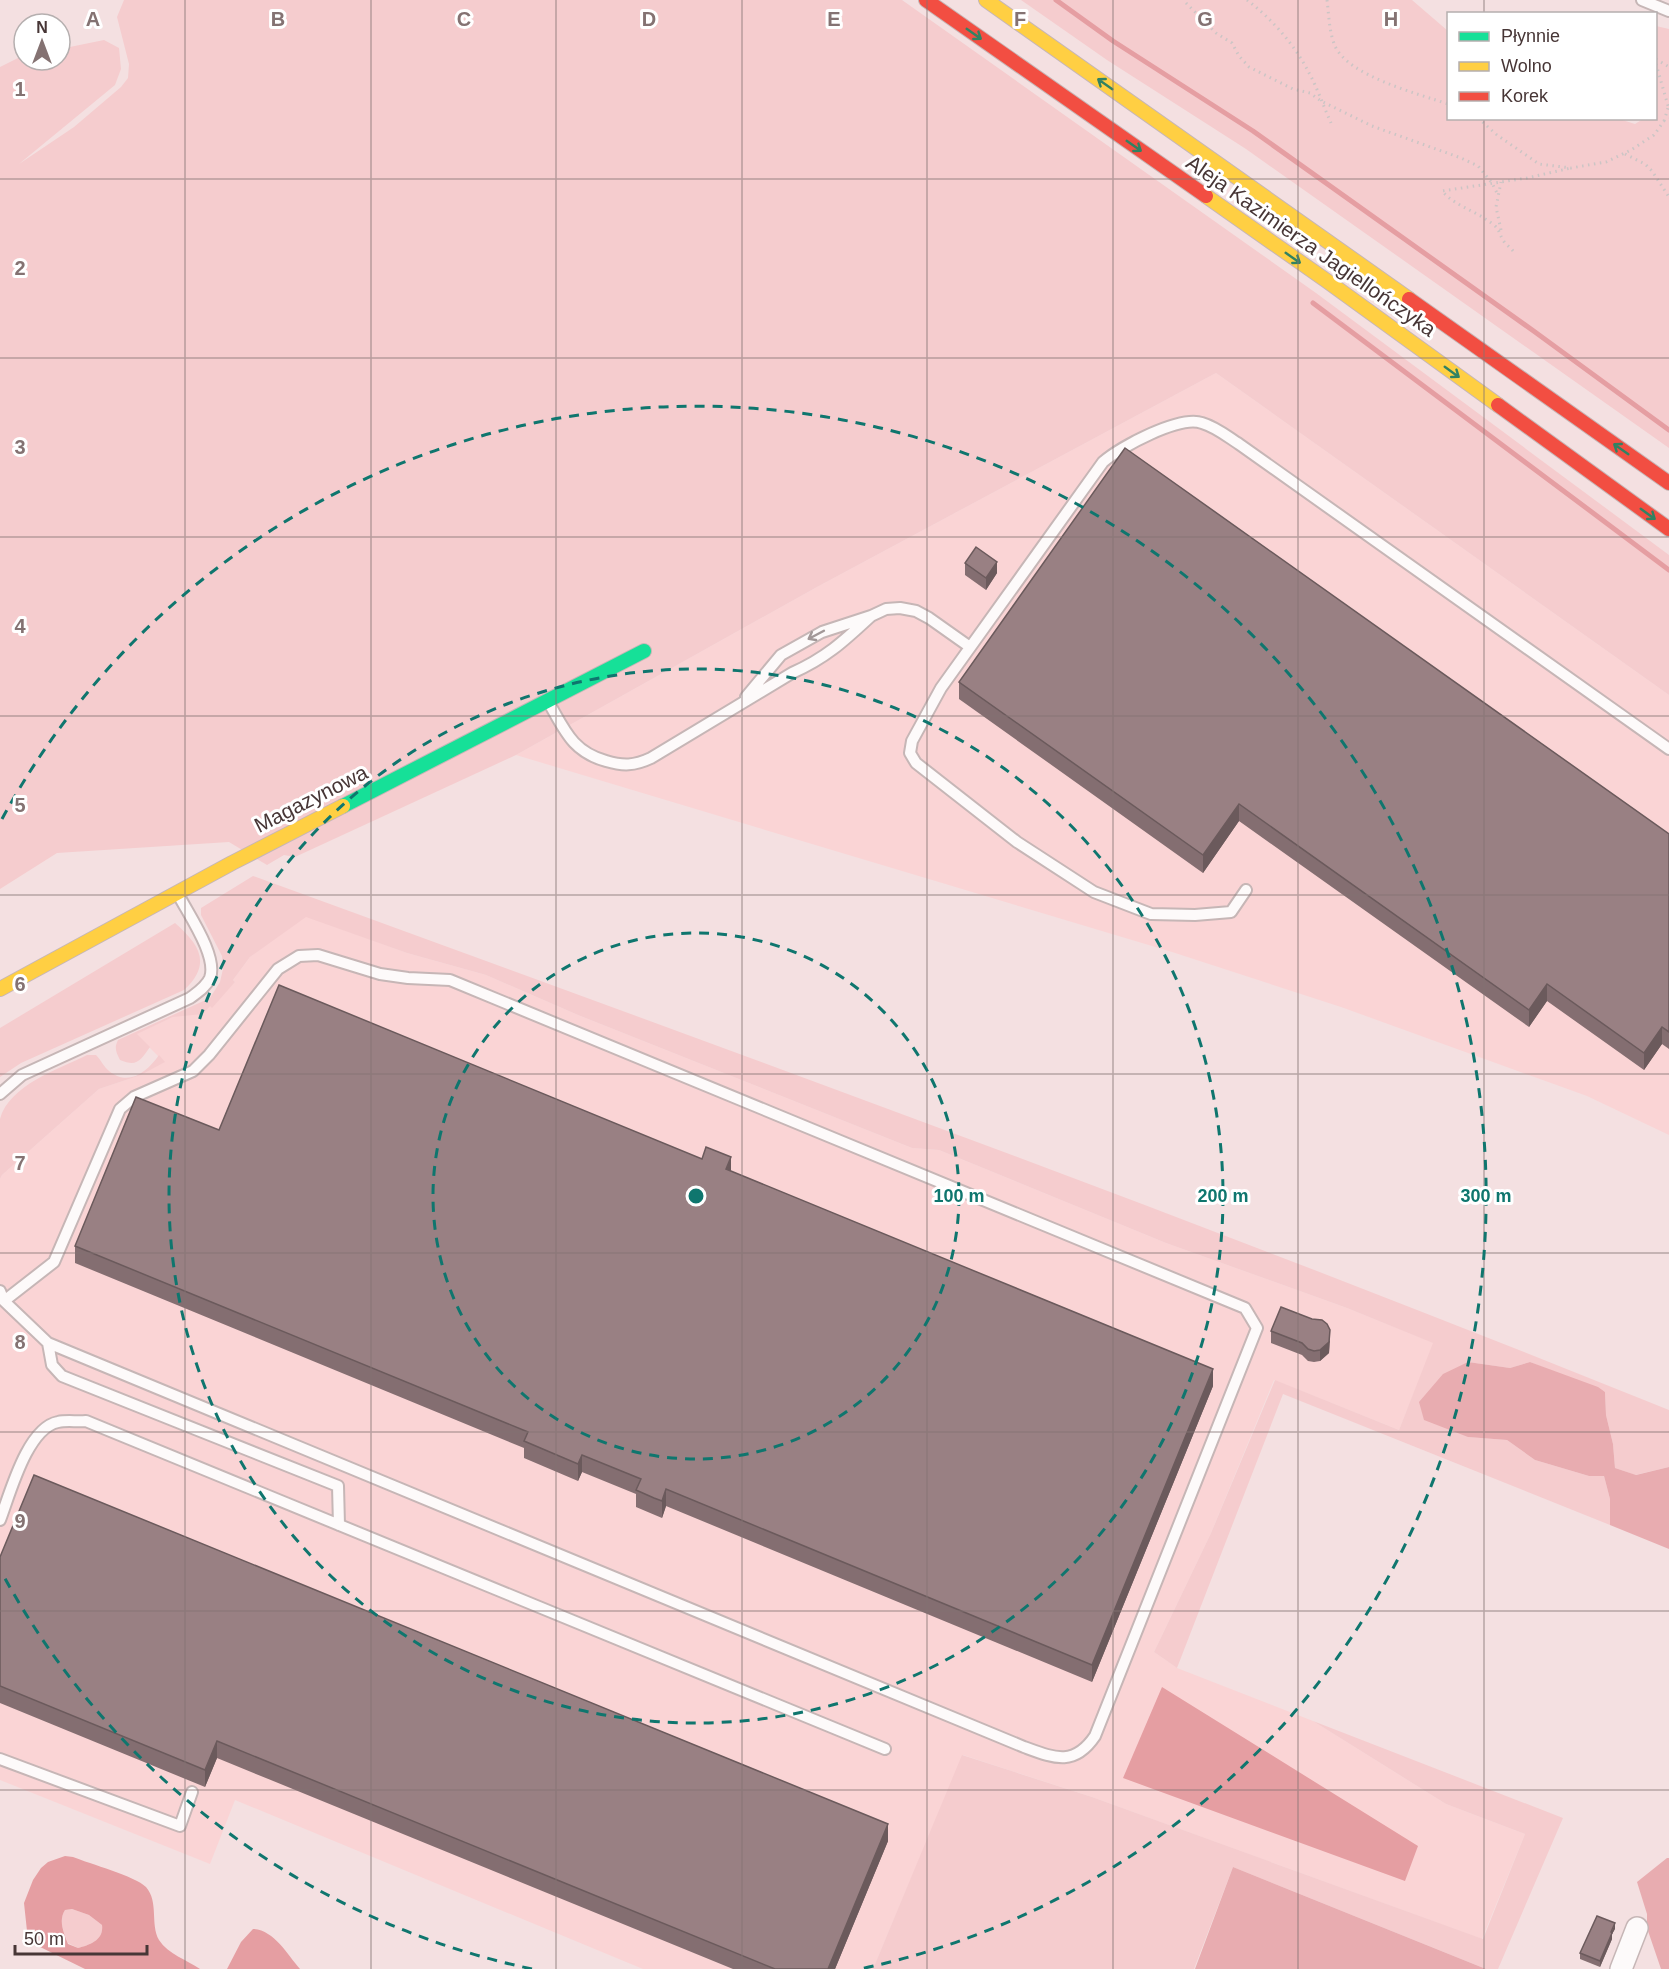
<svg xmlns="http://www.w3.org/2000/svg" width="1669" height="1969" font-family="Helvetica,sans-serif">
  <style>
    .built { fill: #fad4d5 }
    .green { fill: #f5ccce }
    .forest { fill: #e8acb0 }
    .water { fill: #e59ea2; fill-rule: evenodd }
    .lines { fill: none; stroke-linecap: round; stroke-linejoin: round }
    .stream { stroke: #e59ea2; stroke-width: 5 }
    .lane-casing { stroke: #c6b6b6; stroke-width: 14 }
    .street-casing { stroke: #c6b6b6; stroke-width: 24 }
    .fast-casing { stroke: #c6b6b6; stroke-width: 16 }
    .slow-casing { stroke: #c6b6b6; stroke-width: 16 }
    .jam-casing { stroke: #c6b6b6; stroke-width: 16 }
    .path { stroke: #ccc5c5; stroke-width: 3; stroke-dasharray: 1.5 4.5; stroke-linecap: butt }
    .lane { stroke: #fdfafa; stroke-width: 10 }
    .street { stroke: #fdfafa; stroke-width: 21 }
    .fast { stroke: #16e098; stroke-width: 14 }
    .slow { stroke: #ffcf43; stroke-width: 14 }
    .jam { stroke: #f24e42; stroke-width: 14 }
    .wall { fill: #846e71 }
    .shaded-wall { fill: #6b5a5c }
    .building { fill: #998083; stroke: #6b5a5c; stroke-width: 1.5 }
    .oneway { stroke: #318262 }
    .oneway2 { stroke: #a29898 }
    .grid { fill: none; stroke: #847272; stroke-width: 1.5; stroke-opacity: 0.55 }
    .ring { fill: none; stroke: #0f766e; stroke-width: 3; stroke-dasharray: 10 8 }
    .labels { text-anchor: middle; stroke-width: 6; stroke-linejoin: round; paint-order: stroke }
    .street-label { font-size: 21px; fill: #473636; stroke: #fff }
    .grid-label { font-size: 20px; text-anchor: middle; font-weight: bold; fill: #847272; stroke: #fff; stroke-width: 6; stroke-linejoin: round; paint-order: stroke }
    .centre { fill: #0f766e; stroke: #fff; stroke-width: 3 }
    .ring-label { font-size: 18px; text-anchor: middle; font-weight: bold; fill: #0f766e; stroke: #fff; stroke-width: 6; stroke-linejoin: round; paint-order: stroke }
  </style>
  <rect width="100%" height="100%" fill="#f4e0e1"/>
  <path class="built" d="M1216,373L1669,695V1135L1587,1096L1341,1007L1172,952L516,755L817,587Z
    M306,916L407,953L486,975L578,1015L912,1148L939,1150L1166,1243L1347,1308L1434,1343L1399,1430L1274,1380L1211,1533L1154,1652L1177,1668L1313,1721L1446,1804L1525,1834L1482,1939L1092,1797L963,1755L873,1969H643L235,1800L210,1864L0,1780V1179L2,1175L99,1089L141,1075L164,1062L136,1034L173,1017L210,1006L235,982L233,980L250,957Z"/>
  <path class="green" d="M124,0H902L1316,293L1669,555V695L1216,373L817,587L516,755L295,857L284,855L267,865L229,842L57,853L0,889V67L24,55V60H60V49L104,40L119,48L121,69L115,85L19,164L74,127L121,87L128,78L129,64L117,17Z
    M1021,0H1412L1448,31V118H1616L1635,124L1643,119L1656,118V26L1669,29V448L1246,149L1107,60Z
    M253,876C727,1049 1202,1221 1669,1410V1467L1635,1475L1615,1468L1613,1444L1606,1415L1605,1392L1530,1362L1510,1368L1468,1362V1437L1507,1440L1535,1460L1589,1476H1604L1610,1499V1525L1283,1394L1177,1668L1154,1652L1211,1533L1275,1380L1399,1430L1433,1343L1347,1308L1166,1243L939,1150L912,1148L578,1015L486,975L407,953L306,917L250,957L233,980L235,982L212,1008L210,1006L203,1014L173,1017L137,1034L150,1047C140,1061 137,1067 120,1060C116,1052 114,1048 118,1040L210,998L220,982L223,969L222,956L201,915V908Z
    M175,923C200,945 212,964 184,990L21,1063L0,1077V1028Z
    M87,1055H96C101,1060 104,1067 109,1071C129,1087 147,1072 159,1055L165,1062L141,1075L99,1089L2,1175L0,1179C0,1165 0,1131 0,1119C9,1085 59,1069 87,1055Z
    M1313,1721L1563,1818L1498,1969H1486L1233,1867L1194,1969H873L962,1755L1092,1797L1483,1939L1525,1834L1446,1804Z
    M72,1909L89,1915L102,1925C104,1940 90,1945 78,1948L68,1943C64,1932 58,1921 65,1910Z"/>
  <path class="forest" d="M1468,1362L1510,1368L1530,1362L1598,1387L1605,1392L1606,1415L1613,1444L1615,1468L1636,1475L1669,1467V1549L1610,1525V1499L1604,1476H1589L1535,1460L1507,1440L1468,1437L1424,1420L1419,1402L1443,1374Z
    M1667,1858H1669V1969H1661L1647,1928V1914L1637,1882Z
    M1233,1867L1476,1965L1486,1969H1195Z"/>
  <path class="water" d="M1162,1687L1418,1846L1405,1881L1123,1778Z
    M65,1856L73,1857C90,1864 135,1876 146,1887C159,1902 150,1924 159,1940C168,1954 187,1960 200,1969H85L34,1944L27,1931L24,1903L33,1880L41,1868L48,1862ZM72,1909L89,1915L102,1925C104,1940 90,1945 78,1948L68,1944C64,1933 58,1921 65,1910Z
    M253,1929C274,1930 287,1954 300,1969H227L241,1942Z"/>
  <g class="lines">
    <path class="stream" d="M1056,0L1113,41L1253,131L1535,332L1669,430
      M1313,303L1669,570"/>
    <g class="lane-casing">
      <path id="lane" d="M1642,0L1669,11
        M746,697L781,655L822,632L871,616L886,609L900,608L916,611L929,618L970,647
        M549,703C565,731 573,752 606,761C623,766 634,766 651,758L792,673C826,658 844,641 871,616
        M1246,890L1231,912L1195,915L1151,914L1094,892L1017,842L916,763L910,753L912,741L941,688L1103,462C1120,447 1180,415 1202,423C1216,427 1228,437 1239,444L1669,749
        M0,1094L22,1075L190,998C198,992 206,987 210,978C218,956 188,914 178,894
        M0,1291L4,1301L48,1343L1024,1747C1054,1758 1074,1767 1095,1736L1257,1328L1245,1308L450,980L408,978L380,974L318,955L299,956L278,969L209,1055L193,1071L134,1097L120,1109L54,1262L4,1301
        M48,1343L52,1365L62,1376L338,1486L339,1525
        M0,1520C10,1494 27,1428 58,1422C67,1420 77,1422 86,1421L885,1749
        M0,1759L180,1826L192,1792"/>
    </g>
    <g class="street-casing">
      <path id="street" d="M1621,1969L1637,1928"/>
    </g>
    <g class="fast-casing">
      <path id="fast" d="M343,806L644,651"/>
    </g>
    <g class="slow-casing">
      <path id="slow" d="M986,0L1409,299
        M1206,196L1327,281L1498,405
        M0,989L232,863L343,806"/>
    </g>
    <g class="jam-casing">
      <path id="jam" d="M926,0L1206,196
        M1409,299L1669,483
        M1498,405L1669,529"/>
    </g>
    <path class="path" d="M1247,0C1271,18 1294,44 1308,71C1317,87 1323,105 1331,123
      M1327,0C1329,15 1329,32 1335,46C1348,76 1419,94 1448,104
      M1186,3L1216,33L1232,43L1239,56L1249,67L1293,89L1310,93L1321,101L1372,126L1461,158L1478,166L1492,183L1498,195
      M1656,59L1669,67
      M1656,64L1669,109
      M1478,118L1497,135L1539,164L1571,168L1606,162L1631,150L1654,135L1664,121L1669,119
      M1664,121L1668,108
      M1625,154L1645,164L1652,171L1669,197
      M1501,230L1496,207L1501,182
      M1513,251C1510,247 1505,244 1503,240C1499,234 1500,230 1494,225C1477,211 1456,207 1442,191L1527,178L1571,168"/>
    <use href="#lane" class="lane"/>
    <use href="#street" class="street"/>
    <use href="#fast" class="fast"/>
    <use href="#slow" class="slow"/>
    <use href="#jam" class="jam"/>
  </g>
  <path class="wall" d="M965,563L997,573L986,590L965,575Z
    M959,682L1669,834V1049L1662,1044L1644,1070L1547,1001L1529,1027L1239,821L1203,873L959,699Z
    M219,1130L731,1171L1213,1386L1092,1682L666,1506L662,1518L636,1507V1494L582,1472L578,1481L524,1458V1448L75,1263V1246Z
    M1271,1331L1330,1341L1329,1353L1320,1361L1314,1362L1308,1361L1302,1355L1271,1343Z
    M0,1557L888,1841L835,1969H733L217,1758L205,1787L0,1703Z
    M1615,1929L1612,1934V1939L1600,1967L1580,1959V1953Z"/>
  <path class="shaded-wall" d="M997,562V573L986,590V578Z
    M1239,804V821L1203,873V855Z
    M1547,984V1001L1529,1027V1010Z
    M1662,1027V1044L1644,1070V1053Z
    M731,1157V1174L726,1169Z
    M1330,1330L1329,1353L1320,1361V1350Z
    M1213,1369V1386L1092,1682V1665Z
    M582,1455V1472L578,1481V1464Z
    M666,1489V1506L662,1518V1501Z
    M217,1741V1758L205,1787V1770Z
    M888,1824V1841L835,1969H828Z
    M1615,1923V1929L1612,1934V1939L1600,1967V1961Z"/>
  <path class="building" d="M1125,448L1669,834V1032L1662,1027L1644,1053L1547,984L1529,1010L1239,804L1203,855L959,682Z
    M976,547L997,562L986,578L965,563Z
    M279,985L702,1159L706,1147L731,1157L726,1169L1213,1369L1092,1665L666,1489L662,1501L654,1498L636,1490L641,1479L582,1455L578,1464L524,1441L528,1432L75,1246L136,1097L219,1130Z
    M1281,1307L1312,1319L1322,1320L1327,1324L1330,1330L1329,1342L1320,1350L1314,1351L1308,1349L1302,1343L1271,1331Z
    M34,1475L888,1824L828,1969H775L217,1741L205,1770L0,1686V1557Z
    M1597,1916L1615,1923L1611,1932L1612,1933L1600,1961L1580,1953Z"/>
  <defs><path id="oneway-shaft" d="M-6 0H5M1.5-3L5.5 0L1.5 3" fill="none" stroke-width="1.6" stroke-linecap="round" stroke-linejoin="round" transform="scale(1.5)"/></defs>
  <g class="oneway">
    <use href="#oneway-shaft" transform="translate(974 34) rotate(35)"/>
    <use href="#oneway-shaft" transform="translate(1105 84) rotate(-145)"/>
    <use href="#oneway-shaft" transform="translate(1134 146) rotate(35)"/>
    <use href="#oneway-shaft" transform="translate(1293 258) rotate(35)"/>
    <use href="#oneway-shaft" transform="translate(1452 372) rotate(36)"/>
    <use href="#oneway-shaft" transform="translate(1621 449) rotate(-145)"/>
    <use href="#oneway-shaft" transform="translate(1648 514) rotate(36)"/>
  </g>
  <use class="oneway2" href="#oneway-shaft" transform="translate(816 635) rotate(152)"/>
  <path class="grid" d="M185,0V1969M371,0V1969M556,0V1969M742,0V1969M927,0V1969M1113,0V1969M1298,0V1969M1484,0V14M1484,118V1969M0,179H1669M0,358H1669M0,537H1669M0,716H1669M0,895H1669M0,1074H1669M0,1253H1669M0,1432H1669M0,1611H1669M0,1790H1669"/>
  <g class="ring">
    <circle cx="696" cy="1196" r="263"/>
    <circle cx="696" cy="1196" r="527"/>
    <path d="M532 1969A790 790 0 0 1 2 1573M2 819A790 790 0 1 1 860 1969"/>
  </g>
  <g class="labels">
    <g class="street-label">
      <text transform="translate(1311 246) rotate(35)" y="7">Aleja Kazimierza Jagiellończyka</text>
      <text transform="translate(311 799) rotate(-27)" y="7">Magazynowa</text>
    </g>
  </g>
  <g class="grid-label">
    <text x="93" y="26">A</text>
    <text x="278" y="26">B</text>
    <text x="464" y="26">C</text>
    <text x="649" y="26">D</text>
    <text x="834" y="26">E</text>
    <text x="1020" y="26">F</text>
    <text x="1205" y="26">G</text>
    <text x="1391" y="26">H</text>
    <text x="20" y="96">1</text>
    <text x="20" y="275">2</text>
    <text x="20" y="454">3</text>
    <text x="20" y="633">4</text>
    <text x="20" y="812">5</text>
    <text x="20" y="991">6</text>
    <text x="20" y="1170">7</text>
    <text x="20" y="1349">8</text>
    <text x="20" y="1528">9</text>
  </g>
  <circle cx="696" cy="1196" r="9" class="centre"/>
  <g class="ring-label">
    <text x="959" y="1202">100 m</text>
    <text x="1223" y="1202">200 m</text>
    <text x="1486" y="1202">300 m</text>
  </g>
  <rect x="1447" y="12" width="210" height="108" fill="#ffffff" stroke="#b5afaf" stroke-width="1.5"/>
  <rect x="1459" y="32" width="30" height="9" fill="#16e098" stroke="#b5afaf" stroke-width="1.5"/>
  <text x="1501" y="42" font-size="18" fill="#473636">Płynnie</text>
  <rect x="1459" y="62" width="30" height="9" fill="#ffcf43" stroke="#b5afaf" stroke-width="1.5"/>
  <text x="1501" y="72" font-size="18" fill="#473636">Wolno</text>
  <rect x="1459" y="92" width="30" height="9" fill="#f24e42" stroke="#b5afaf" stroke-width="1.5"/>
  <text x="1501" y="102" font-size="18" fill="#473636">Korek</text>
  <g transform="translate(42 42)"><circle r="28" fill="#ffffff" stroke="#b5afaf" stroke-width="1.5"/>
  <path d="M0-4.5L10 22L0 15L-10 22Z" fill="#847272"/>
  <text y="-9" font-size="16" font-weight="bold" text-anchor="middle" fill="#473636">N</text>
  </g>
  <path d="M15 1945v9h132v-9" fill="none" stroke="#473636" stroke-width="3"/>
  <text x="24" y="1945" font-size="18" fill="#473636" stroke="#ffffff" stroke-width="4.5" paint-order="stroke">50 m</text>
</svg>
